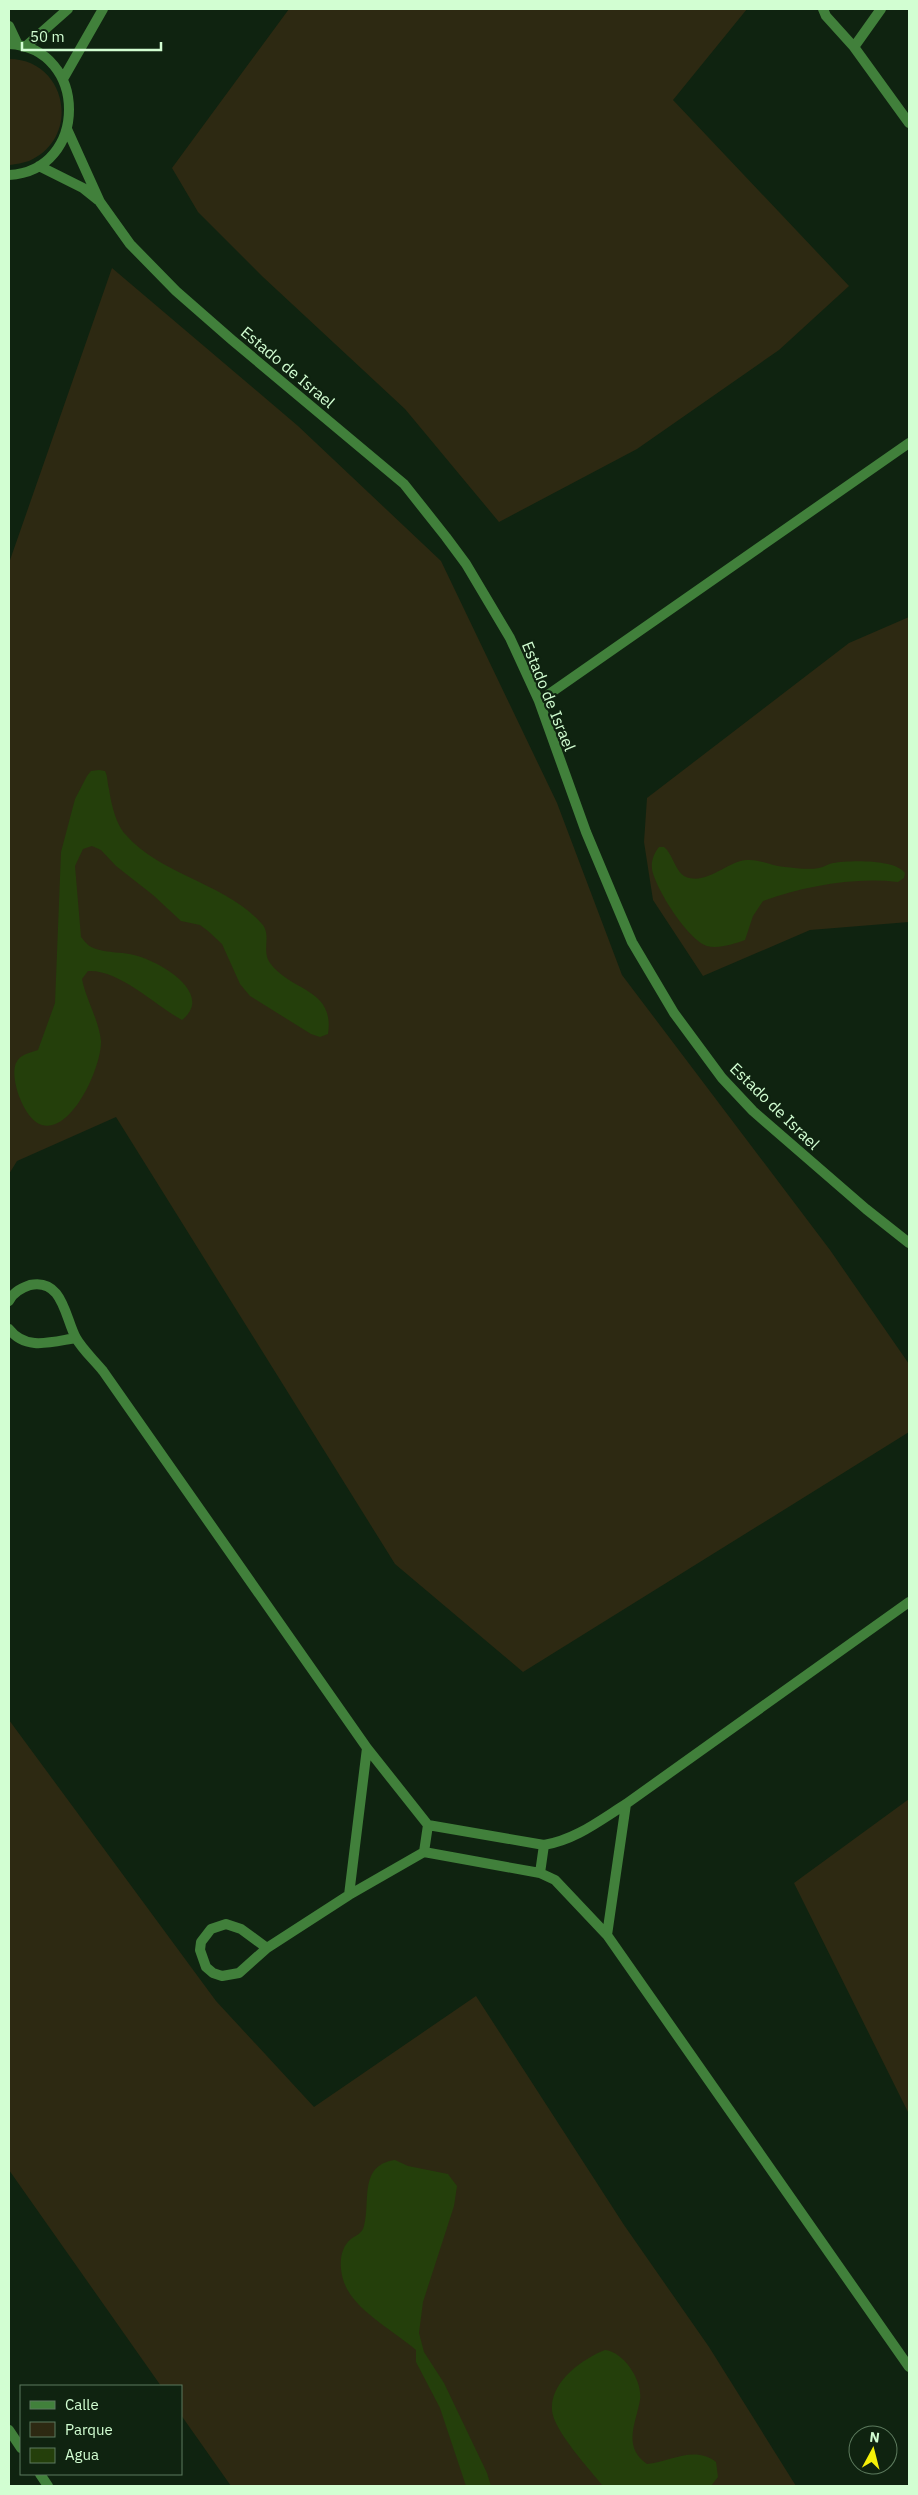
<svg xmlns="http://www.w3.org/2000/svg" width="918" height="2495" font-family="'IBM Plex Sans',sans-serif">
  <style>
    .green { fill: #2d2912 }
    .water { fill: #243f0b }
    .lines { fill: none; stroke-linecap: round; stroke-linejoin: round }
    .street { stroke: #41803b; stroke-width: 10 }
    .labels { text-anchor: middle; stroke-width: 4.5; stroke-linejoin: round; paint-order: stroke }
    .street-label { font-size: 16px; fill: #d2fed2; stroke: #0f2310 }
  </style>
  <rect width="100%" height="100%" fill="#0f2310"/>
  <path class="green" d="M289,9H747L673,100L849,286L779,350L637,449L499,522L405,409L263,277L198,212L172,168Z
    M9,59C67,59 82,138 29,161C23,163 16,164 10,165Z
    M112,268L298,426L441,561L557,803L622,975L830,1250L909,1364V1432L523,1672L395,1564L116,1117L17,1161L9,1174V563Z
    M909,617V922L810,930L703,976L653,900L644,842L647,798L849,643Z
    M9,1720L216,2001L314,2107L476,1996L624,2225L709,2347L796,2486H231L181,2415V2386H161L9,2170Z
    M909,1799V2114L794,1883Z"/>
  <path class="water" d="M99,770L105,771C108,777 107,782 109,789C111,803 116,825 126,835C162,876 226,883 262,924C272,935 261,951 270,963C291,992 335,988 328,1034L320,1037L311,1034L250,996L240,984L222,944L208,931L200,925L181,921L153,895L116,866L101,850L92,846L83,849L75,866L81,937C85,942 89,947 96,949C108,953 122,952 134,955C157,960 216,993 182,1020C156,1006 119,969 88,971L82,979C86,1000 99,1020 101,1041C102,1065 73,1133 42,1125C25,1121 9,1079 16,1063C20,1054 30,1053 38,1050L55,1003L61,852L75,799L87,776L91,771Z
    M659,847H664C673,854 675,872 686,877C708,885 727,861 747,860C760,859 772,866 785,867C795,868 809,870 819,868C824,867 828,864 833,863C849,860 896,859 905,873L904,878L898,882C853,877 806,886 763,901L753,916L745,940C734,944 718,949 707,946C688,940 655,888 652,869C651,861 654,853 659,847Z
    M395,2160L408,2166L448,2174L457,2186L454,2206L423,2302L419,2333L424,2352L444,2383L487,2473L491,2486H466L440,2408L416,2362V2350C395,2332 360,2313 347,2289C339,2274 337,2250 351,2239C356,2235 362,2234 364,2226C371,2202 358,2165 395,2160Z
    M605,2350C624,2352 643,2381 640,2400C636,2423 622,2447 647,2464C669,2462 695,2445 716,2462L718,2477L711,2486H603C591,2471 553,2430 552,2410C550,2382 582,2359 605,2350Z"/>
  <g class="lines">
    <path class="street" d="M823,9L826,16L854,47L909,123
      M9,26L18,45
      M9,44C89,48 89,171 9,175
      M25,47L68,9
      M854,47L881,9
      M63,79L103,9
      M67,129L100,202L130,244L176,291L232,340L404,484L446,537L466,564L510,638L539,701L586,832L632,942L674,1013L722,1078L753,1111L866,1209L909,1243
      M39,166L83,188L98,200
      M539,701L909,443
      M9,1301C13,1292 21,1288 30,1285C63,1278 65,1318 76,1338C82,1349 94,1360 103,1371L367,1748L349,1895
      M9,1329C26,1351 51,1342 76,1338
      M367,1748L428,1825L544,1845C575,1840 599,1821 626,1804L909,1602
      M424,1852L428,1825
      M540,1873L544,1845
      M607,1935L626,1804
      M267,1948L241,1929L226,1924L211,1929L201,1942L200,1950L206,1967L213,1973L222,1976L239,1973L267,1948L349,1895L424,1852L540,1873L555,1880L607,1935L909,2367
      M9,2430L21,2448
      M40,2474L48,2486"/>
  </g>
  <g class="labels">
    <g class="street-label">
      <text transform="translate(288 367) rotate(40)" y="6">Estado de Israel</text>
      <text transform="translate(549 696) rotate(68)" y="6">Estado de Israel</text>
      <text transform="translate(775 1106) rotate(44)" y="6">Estado de Israel</text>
    </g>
  </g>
  <rect width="918" height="2495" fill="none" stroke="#d2fed2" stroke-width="20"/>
  <rect x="20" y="2385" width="162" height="90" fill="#0f2310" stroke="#5d7b5e"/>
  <rect x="30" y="2401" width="25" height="8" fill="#41803b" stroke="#5d7b5e"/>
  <text x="65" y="2410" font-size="15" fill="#d2fed2">Calle</text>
  <rect x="30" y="2422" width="25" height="15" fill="#2d2912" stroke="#5d7b5e"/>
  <text x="65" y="2435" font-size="15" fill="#d2fed2">Parque</text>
  <rect x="30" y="2448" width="25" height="15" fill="#243f0b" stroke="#5d7b5e"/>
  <text x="65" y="2460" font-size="15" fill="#d2fed2">Agua</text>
  <g transform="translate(873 2450) rotate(7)"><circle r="24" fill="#0f2310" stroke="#5d7b5e"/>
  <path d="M0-4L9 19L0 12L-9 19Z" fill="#f4f008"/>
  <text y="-8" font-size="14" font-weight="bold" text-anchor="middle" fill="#d2fed2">N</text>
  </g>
  <path d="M22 42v8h139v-8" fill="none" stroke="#d2fed2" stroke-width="2.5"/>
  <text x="30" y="42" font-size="15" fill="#d2fed2" stroke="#0f2310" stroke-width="4" paint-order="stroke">50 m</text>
</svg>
